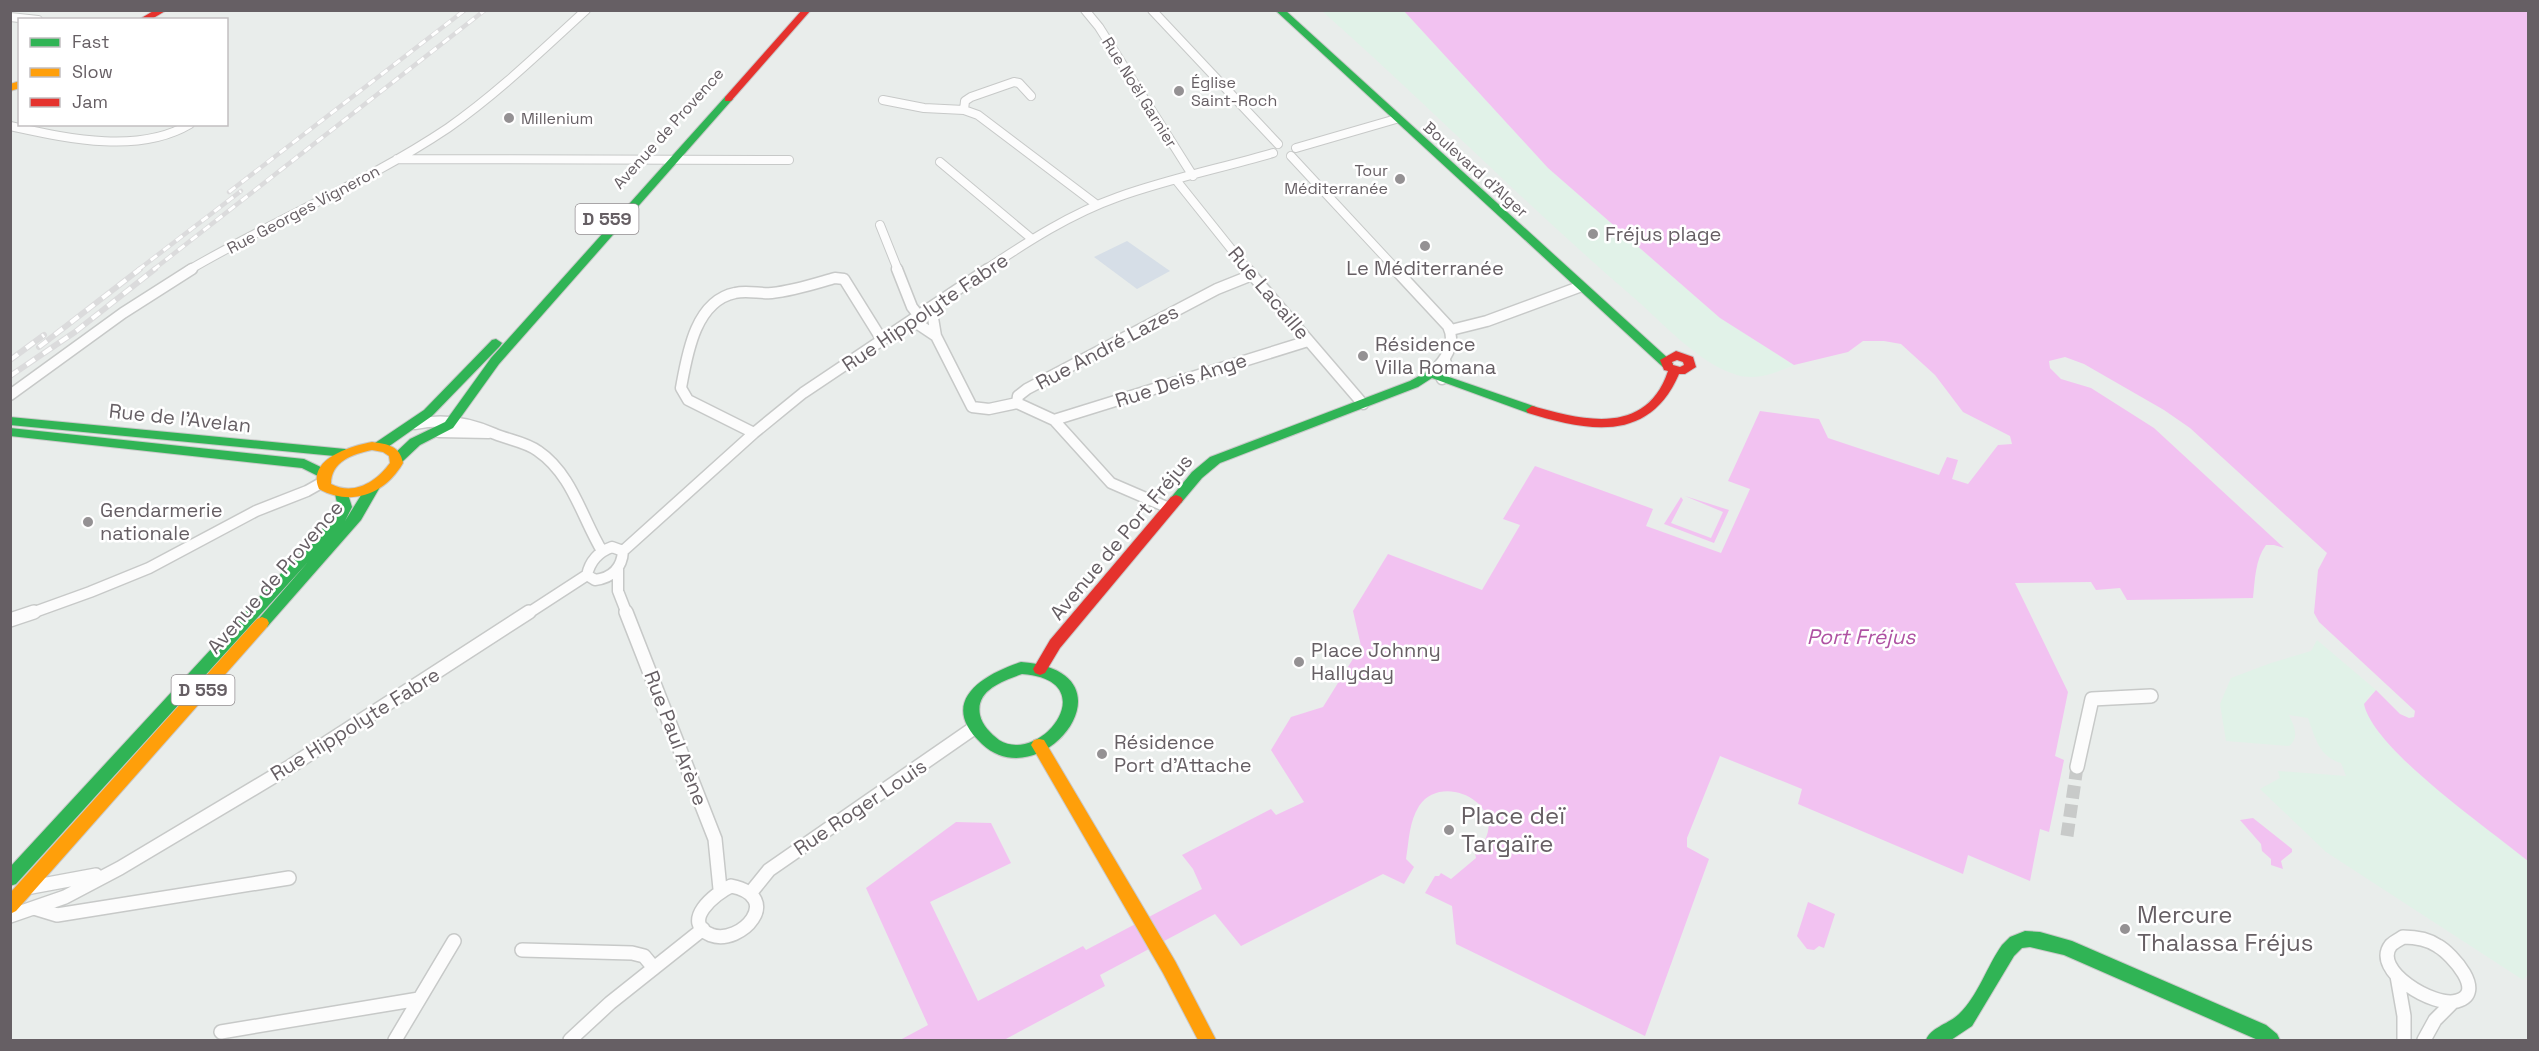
<svg xmlns="http://www.w3.org/2000/svg" width="2539" height="1051" font-family="'Space Grotesk',sans-serif">
  <style>
    .green { fill: #d6dee7 }
    .sand { fill: #e1f2e8 }
    .water { fill: #f2c2f1 }
    .lines { fill: none; stroke-linecap: round; stroke-linejoin: round }
    .street-tunnel { stroke: #c8cac9; stroke-width: 13; stroke-dasharray: 13 6; stroke-linecap: butt }
    .street-far2-casing { stroke: #c7c9c8; stroke-width: 10 }
    .street-far1-casing { stroke: #c7c9c8; stroke-width: 13 }
    .street-casing { stroke: #c7c9c8; stroke-width: 16 }
    .fast-casing { stroke: #c9c9c9; stroke-width: 2 }
    .slow-casing { stroke: #c9c9c9; stroke-width: 2 }
    .jam-casing { stroke: #c9c9c9; stroke-width: 2 }
    .street-far2 { stroke: #fcfcfc; stroke-width: 8 }
    .street-far1 { stroke: #fcfcfc; stroke-width: 10 }
    .street { stroke: #fcfcfc; stroke-width: 13 }
    .fast { fill: #30b455; fill-rule: evenodd }
    .slow { fill: #ff9f0a; fill-rule: evenodd }
    .jam { fill: #e5322d; fill-rule: evenodd }
    .rail-far1-casing { stroke: #dbdbdc; stroke-width: 4.5 }
    .rail-casing { stroke: #dbdbdc; stroke-width: 6 }
    .rail-far1 { stroke: #fff; stroke-width: 3; stroke-dasharray: 8; stroke-linecap: butt }
    .rail { stroke: #fff; stroke-width: 4; stroke-dasharray: 10; stroke-linecap: butt }
    .poi-dot { fill: #949193; stroke: #fff; stroke-width: 2 }
    .labels { text-anchor: middle; stroke-width: 5; stroke-linejoin: round; paint-order: stroke }
    .far-poi-label { font-size: 16px; fill: #665f64; stroke: #fff; text-anchor: start }
    .far-street-label { font-size: 16px; fill: #665f64; stroke: #fff }
    .shield { fill: #fff; stroke: #948f92; stroke-width: 1.5 }
    .shield-label { font-size: 18px; font-weight: bold; fill: #665f64 }
    .poi-label { font-size: 20px; fill: #665f64; stroke: #fff; text-anchor: start }
    .street-label { font-size: 20px; fill: #665f64; stroke: #fff }
    .water-label { font-size: 21px; font-style: italic; fill: #af52a3; stroke: #fff }
    .near-poi-label { font-size: 24px; fill: #665f64; stroke: #fff; text-anchor: start }
  </style>
  <rect width="100%" height="100%" fill="#e9edeb"/>
  <path class="green" d="M1127,241L1170,271L1137,289L1094,257Z"/>
  <path class="sand" d="M1322,11H1404L1548,168L1720,318L1794,365C1777,372 1757,381 1737,375C1699,364 1663,323 1633,297C1526,205 1427,104 1322,11Z
    M2317,640L2376,690L2367,698L2390,746L2411,767L2528,861V974L2523,980L2326,852L2260,789L2280,778L2278,771L2346,776L2341,763C2319,757 2315,737 2308,718L2289,715C2294,726 2300,737 2289,746L2226,741L2220,704L2231,678L2271,663L2311,651Z"/>
  <path class="water" d="M1404,11H2528V861C2489,829 2373,749 2364,704L2376,690L2400,714L2409,718L2414,717L2415,711L2319,622L2314,613L2318,570L2327,553L2190,428L2164,410L2084,364L2065,357L2049,361L2050,368L2061,379L2091,388L2154,428L2284,548L2274,545H2266C2255,560 2255,580 2253,598L2127,600L2120,588L2096,590L2091,582L2015,583L2068,692L2055,756L2064,760L2049,832L2040,829L2030,881L1968,855L1963,874L1798,804L1802,789L1720,756L1687,838V847L1709,859L1645,1036L1456,944L1452,906L1425,893L1435,876H1439L1441,873L1451,879L1476,858L1475,853C1519,810 1444,768 1419,806C1409,822 1409,841 1406,859L1414,867L1404,884L1383,874L1241,946L1215,914L1100,975L1105,986L1004,1040H900L928,1025L866,888L956,822L991,823L1011,863L930,902L978,1001L1083,946L1086,950L1202,889L1193,869L1182,855L1271,809L1276,815L1304,802L1271,750L1291,717L1323,707L1361,646L1353,611L1388,554L1482,590L1519,527L1520,525L1503,519L1535,466L1653,509L1646,526L1721,553L1750,489L1728,481L1760,411L1819,419L1828,438L1939,475L1947,457L1958,460L1952,479L1968,484L1998,445L2012,444L2010,436L1963,412L1935,375L1901,344L1884,341H1863L1848,352L1794,365L1720,318L1548,168Z
    M1685,496L1729,510L1714,543L1664,524L1681,497L1683,500L1671,523L1711,538L1723,512Z
    M2253,818L2292,849V852L2281,861L2283,869L2271,865V859L2262,851L2261,844L2240,820Z
    M1808,902L1835,914L1824,948L1819,946L1814,950L1807,949L1797,936Z"/>
  <g class="lines">
    <path class="street-tunnel" d="M2067,836L2077,767"/>
    <g class="street-far2-casing">
      <path id="street-far2" d="M1085,10L1099,27L1193,176
        M1152,10L1278,144
        M10,17L38,20
        M883,100L924,108L964,110L978,115L1097,205
        M964,110L965,101L971,97L1014,82L1019,83L1031,96
        M10,126C66,138 138,155 190,124
        M1296,148L1396,119
        M1291,156L1397,270
        M397,159L789,160
        M940,162L1032,239
        M1176,180L1248,270
        M880,225L898,270
        M189,270C274,220 366,183 448,128C498,93 541,51 586,10
        M985,270C1027,242 1070,214 1118,197C1168,179 1222,168 1273,153"/>
    </g>
    <g class="street-far1-casing">
      <path id="street-far1" d="M897,269L912,307L919,316
        M1247,269L1363,404
        M1395,269L1448,326C1457,345 1445,360 1432,373
        M928,310L933,318L936,336L972,407L989,409L1017,403L1018,396L1027,389L1217,289L1252,275
        M912,320L936,336
        M1451,330L1487,321L1579,287
        M1442,379L1448,371L1445,360
        M10,395L123,313L192,269
        M1017,403L1054,420L1111,483L1169,508
        M1054,420L1308,341
        M415,424C444,418 469,422 495,434C509,440 526,442 538,451C572,474 582,518 602,551
        M439,432L489,433
        M754,433L688,400L681,388C687,355 695,301 735,293C747,290 760,294 772,293C793,291 814,284 835,278L844,279L882,340
        M623,551L754,433L803,393L988,269
        M618,568V591L627,614
        M587,575L595,580C612,578 622,568 623,551
        M587,575C590,561 598,552 612,547L623,551
        M29,614L90,592L149,568L256,511L307,491L323,482
        M527,614L587,575"/>
    </g>
    <g class="street-casing">
      <path id="street" d="M626,612L715,839L720,889
        M10,620L34,612
        M2077,767L2092,699L2151,696
        M731,886C785,897 741,946 711,935C680,922 715,893 731,886Z
        M26,888L96,875
        M752,891L769,870L974,728
        M34,908L57,915L289,878
        M10,916L65,897L120,868L291,766L529,612
        M2403,937C2415,937 2428,939 2438,946C2452,954 2487,993 2457,1001C2434,1008 2371,970 2391,945C2394,942 2400,939 2403,937Z
        M522,950L632,953L644,956L654,968
        M2397,976L2404,1016V1040
        M221,1032L419,999
        M395,1040L454,941
        M570,1040L610,1003L703,929
        M2424,1040L2435,1020L2452,1003"/>
    </g>
    <g class="fast-casing">
      <path id="fast" d="M1275,10H1285L1671,361L1673,364L1671,367H1663Z
        M728,96L733,99L731,101L499,364L453,428L420,445L402,462H392L391,459L392,456L410,439L445,422L491,358L725,97Z
        M496,339L502,343L500,346L432,416L385,449H375L374,446L375,443L424,410L492,340Z
        M1432,369L1446,376L1536,407L1538,410L1536,413H1528L1432,378L1418,387L1220,463L1202,478L1181,503H1171L1169,500L1192,472L1210,457L1410,381Z
        M10,417L345,449L351,453L345,457L10,425Z
        M10,428L304,459L329,471L331,474L324,479L302,468L10,436Z
        M373,482L380,487L361,520L267,627H257L255,623L308,562L16,884L10,886V867L334,516L338,507L335,494L337,491H347L352,507L345,521L368,484Z
        M1021,662C1142,671 1042,800 982,744C937,702 982,675 1021,662ZM1022,674C1106,680 1041,766 999,740C991,734 982,725 980,715C975,690 1003,681 1022,674Z
        M2025,931L2040,932L2072,941L2266,1025L2277,1034L2280,1040H2258L2064,955L2030,947L2022,948L2014,956L1972,1026L1951,1040H1926C1931,1027 1949,1024 1959,1014C1978,996 1987,966 2002,945L2010,937Z"/>
    </g>
    <g class="slow-casing">
      <path id="slow" d="M20,81V88L10,91V84Z
        M372,442C388,444 400,446 403,463C385,494 352,507 319,489C306,459 351,446 372,442ZM372,450L383,452L389,456L390,463C376,482 354,496 331,484C331,461 353,454 372,450Z
        M262,617L267,619L269,623L267,627L16,911L10,914V893L257,619Z
        M1039,739L1044,740L1175,961L1216,1040H1198L1163,973L1034,750L1031,745L1034,740Z"/>
    </g>
    <g class="jam-casing">
      <path id="jam" d="M155,10H167L150,20H138Z
        M802,10H811L731,101H725V97Z
        M1676,351L1693,357L1696,367L1685,374H1679C1649,444 1587,431 1528,413L1526,410L1532,406C1582,420 1646,437 1668,371L1664,370L1660,360ZM1677,360L1683,362L1684,365L1680,367L1673,365L1672,362Z
        M1176,495L1181,497L1183,500L1181,503L1060,648L1045,673L1040,675L1035,673L1033,669L1050,640L1171,497Z"/>
    </g>
    <use href="#street-far2" class="street-far2"/>
    <use href="#street-far1" class="street-far1"/>
    <use href="#street" class="street"/>
    <use href="#fast" class="fast"/>
    <use href="#slow" class="slow"/>
    <use href="#jam" class="jam"/>
    <g class="rail-far1-casing">
      <path id="rail-far1" d="M229,192L465,10
        M138,270L241,191
        M153,270L485,10"/>
    </g>
    <g class="rail-casing">
      <path id="rail" d="M39,347L140,269
        M10,360L44,335
        M10,376L75,332L155,269"/>
    </g>
    <use href="#rail-far1" class="rail-far1"/>
    <use href="#rail" class="rail"/>
  </g>
  <g class="poi-dot">
    <circle cx="1179" cy="91" r="6"/>
    <circle cx="509" cy="118" r="6"/>
    <circle cx="1400" cy="179" r="6"/>
    <circle cx="1593" cy="234" r="6"/>
    <circle cx="1425" cy="246" r="6"/>
    <circle cx="1363" cy="356" r="6"/>
    <circle cx="88" cy="522" r="6"/>
    <circle cx="1299" cy="662" r="6"/>
    <circle cx="1102" cy="754" r="6"/>
    <circle cx="1449" cy="830" r="6"/>
    <circle cx="2125" cy="929" r="6"/>
  </g>
  <g class="labels">
    <g class="far-poi-label">
      <text x="1191" y="88">Église<tspan x="1191" dy="18">Saint-Roch</tspan></text>
      <text x="521" y="124">Millenium</text>
      <text x="1388" y="176" text-anchor="end">Tour<tspan x="1388" dy="18">Méditerranée</tspan></text>
    </g>
    <g class="far-street-label">
      <text transform="translate(1140 92) rotate(58)" y="6">Rue Noël Garnier</text>
      <text transform="translate(668 128) rotate(-48)" y="6">Avenue de Provence</text>
      <text transform="translate(1476 169) rotate(42)" y="6">Boulevard d'Alger</text>
      <text transform="translate(303 209) rotate(-28)" y="6">Rue Georges Vigneron</text>
    </g>
    <g class="shield">
      <rect x="575.5" y="204" width="63" height="30" rx="4.5"/>
      <rect x="171.5" y="675" width="63" height="30" rx="4.5"/>
    </g>
    <g class="shield-label">
      <text x="607" y="225">D 559</text>
      <text x="203" y="696">D 559</text>
    </g>
    <g class="poi-label">
      <text x="1605" y="241">Fréjus plage</text>
      <text x="1425" y="275" text-anchor="middle">Le Méditerranée</text>
      <text x="1375" y="351">Résidence<tspan x="1375" dy="23">Villa Romana</tspan></text>
      <text x="100" y="517">Gendarmerie<tspan x="100" dy="23">nationale</tspan></text>
      <text x="1311" y="657">Place Johnny<tspan x="1311" dy="23">Hallyday</tspan></text>
      <text x="1114" y="749">Résidence<tspan x="1114" dy="23">Port d'Attache</tspan></text>
    </g>
    <g class="street-label">
      <text transform="translate(1269 293) rotate(50)" y="7">Rue Lacaille</text>
      <text transform="translate(925 312) rotate(-34)" y="7">Rue Hippolyte Fabre</text>
      <text transform="translate(1107 347) rotate(-28)" y="7">Rue André Lazes</text>
      <text transform="translate(1181 380) rotate(-18)" y="7">Rue Deis Ange</text>
      <text transform="translate(180 418) rotate(6)" y="7">Rue de l'Avelan</text>
      <text transform="translate(1121 537) rotate(-50)" y="7">Avenue de Port Fréjus</text>
      <text transform="translate(275 577) rotate(-49)" y="7">Avenue de Provence</text>
      <text transform="translate(355 724) rotate(-32)" y="7">Rue Hippolyte Fabre</text>
      <text transform="translate(676 738) rotate(69)" y="7">Rue Paul Arène</text>
      <text transform="translate(860 807) rotate(-34)" y="7">Rue Roger Louis</text>
    </g>
    <g class="water-label">
      <text x="1861" y="644">Port Fréjus</text>
    </g>
    <g class="near-poi-label">
      <text x="1461" y="824">Place deï<tspan x="1461" dy="28">Targaïre</tspan></text>
      <text x="2137" y="923">Mercure<tspan x="2137" dy="28">Thalassa Fréjus</tspan></text>
    </g>
  </g>
  <rect width="2539" height="1051" fill="none" stroke="#665f64" stroke-width="24"/>
  <rect x="18" y="18" width="210" height="108" fill="#ffffff" stroke="#c2bfc1" stroke-width="1.5"/>
  <rect x="30" y="38" width="30" height="9" fill="#30b455" stroke="#c2bfc1" stroke-width="1.5"/>
  <text x="72" y="48" font-size="18" fill="#665f64">Fast</text>
  <rect x="30" y="68" width="30" height="9" fill="#ff9f0a" stroke="#c2bfc1" stroke-width="1.5"/>
  <text x="72" y="78" font-size="18" fill="#665f64">Slow</text>
  <rect x="30" y="98" width="30" height="9" fill="#e5322d" stroke="#c2bfc1" stroke-width="1.5"/>
  <text x="72" y="108" font-size="18" fill="#665f64">Jam</text>
</svg>
